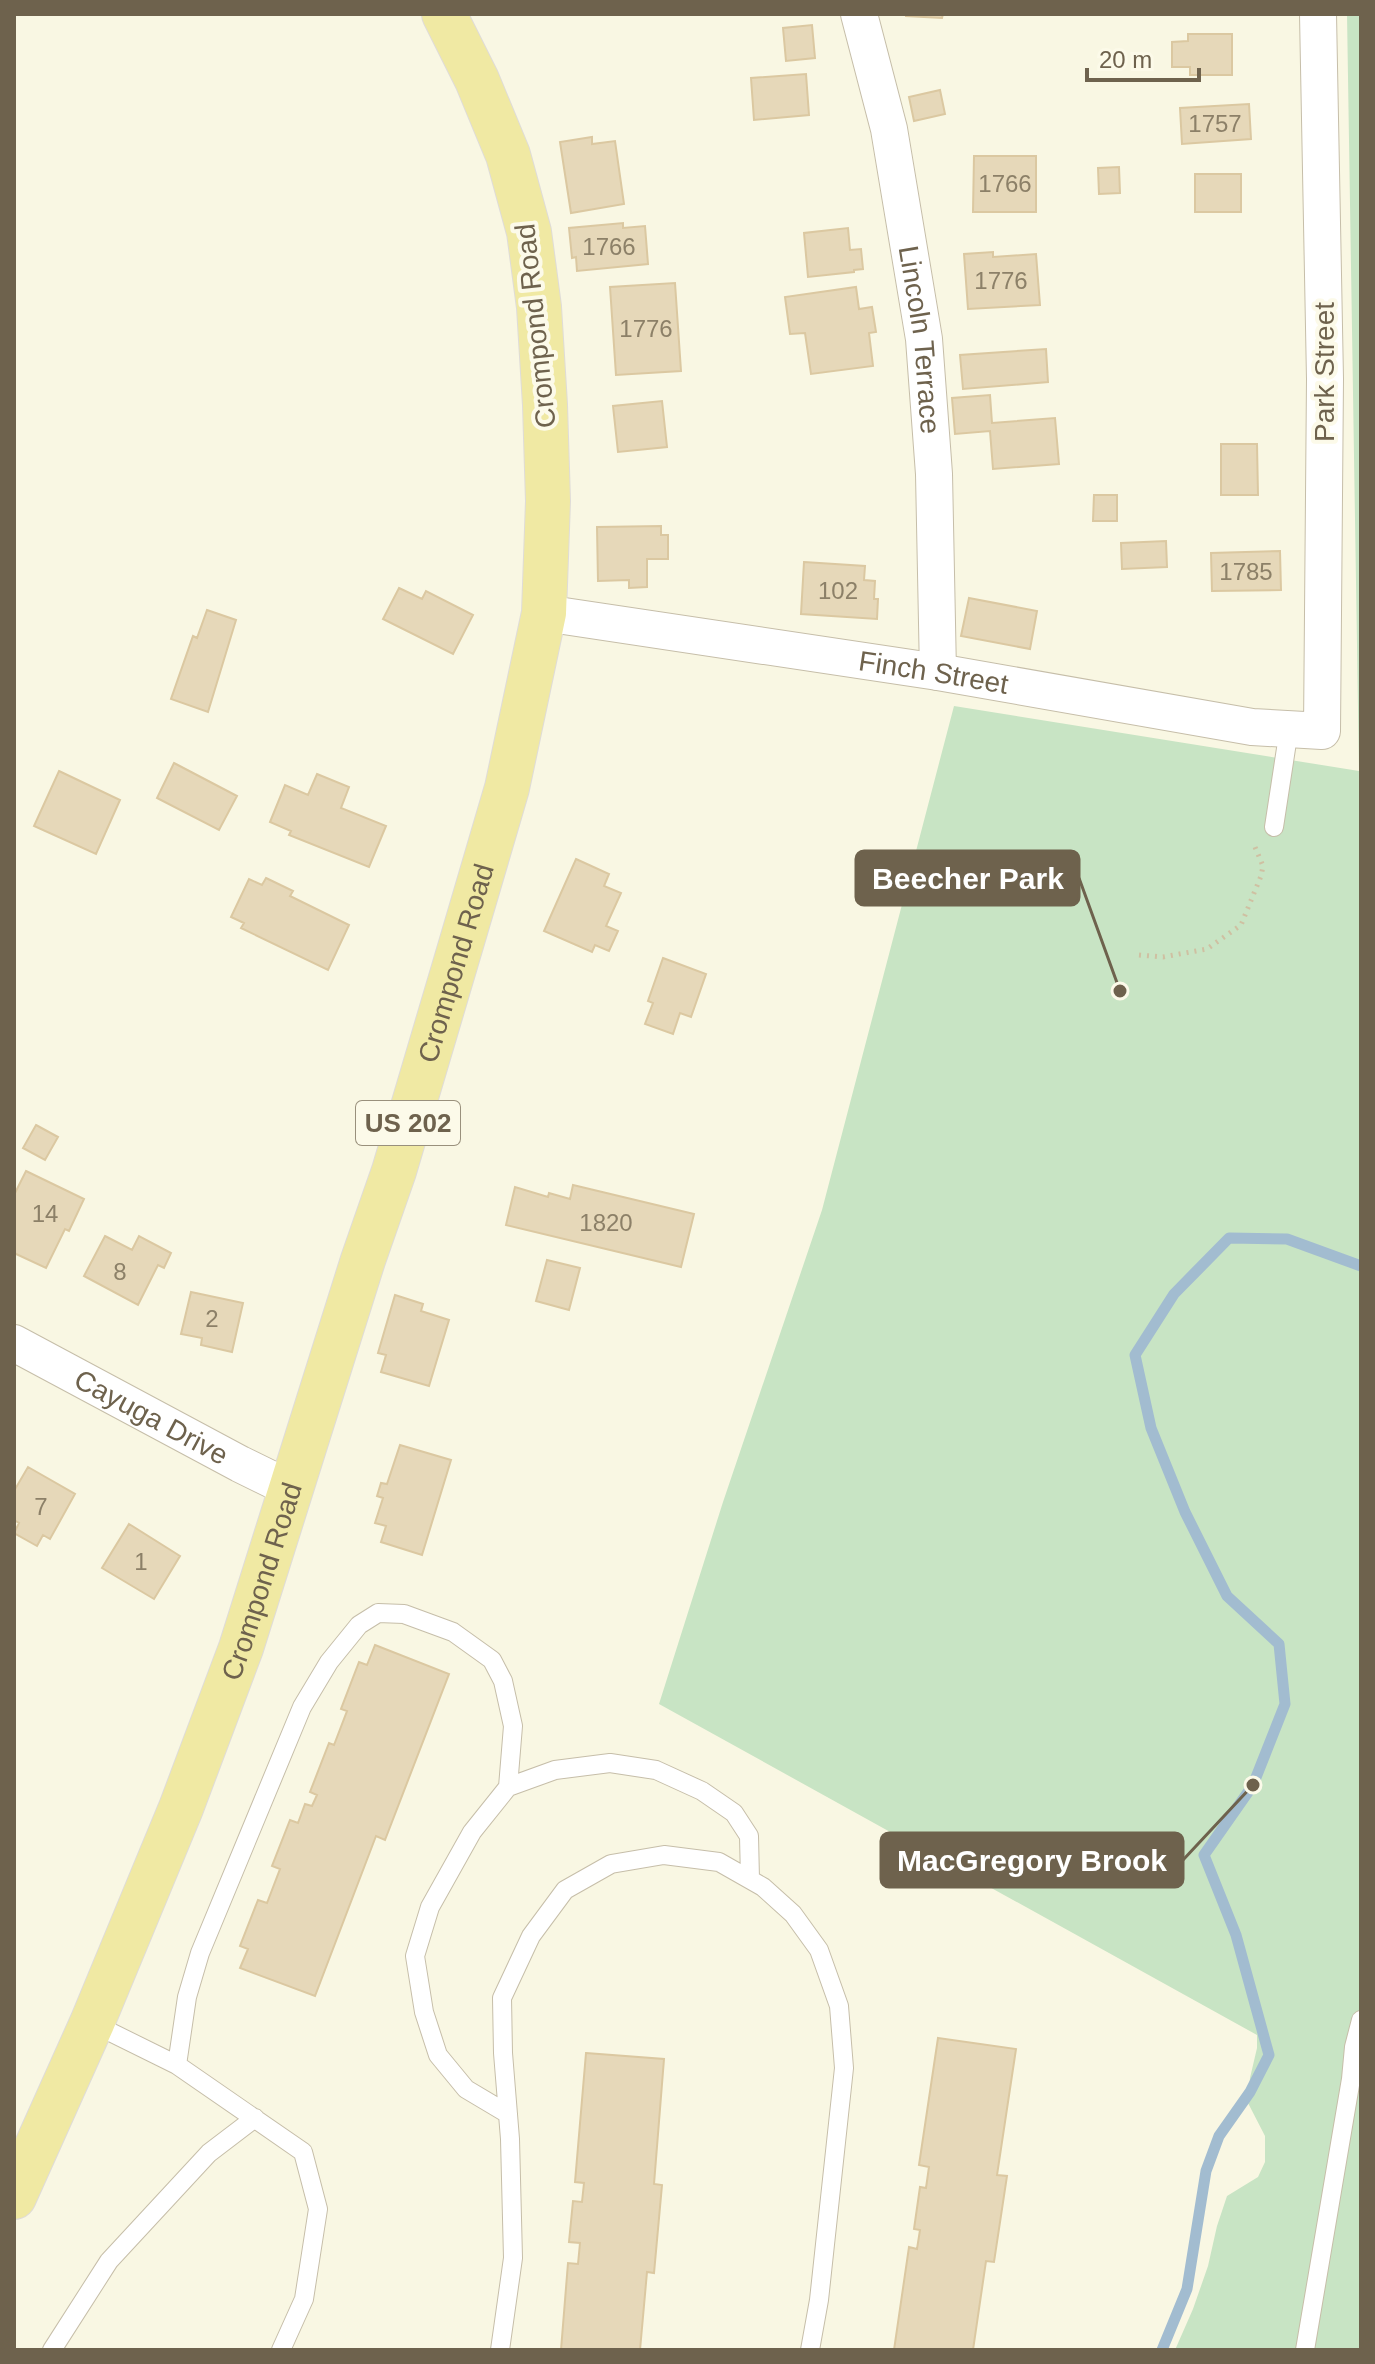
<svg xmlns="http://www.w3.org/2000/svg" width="1375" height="2364" font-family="Arial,sans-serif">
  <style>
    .green { fill: #c8e4c4 }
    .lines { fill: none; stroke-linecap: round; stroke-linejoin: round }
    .stream { stroke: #a2bcd0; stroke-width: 11 }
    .building { fill: #e6d8b9; stroke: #dbc8a1; stroke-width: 2 }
    .lane-casing { stroke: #c6bea9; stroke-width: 20 }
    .street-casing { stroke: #c6bea9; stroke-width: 38 }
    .primary-casing { stroke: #dfdcd8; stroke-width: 46 }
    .path { stroke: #cfc0a2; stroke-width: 5; stroke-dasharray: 2 6; stroke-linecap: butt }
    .lane { stroke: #fff; stroke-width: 18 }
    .street { stroke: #fff; stroke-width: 36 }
    .primary { stroke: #f0e9a3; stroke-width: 44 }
    .labels { text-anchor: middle; stroke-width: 8; stroke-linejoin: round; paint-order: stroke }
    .number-label { font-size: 24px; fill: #8c8068 }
    .shield { fill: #fcfae9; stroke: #99907c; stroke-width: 2 }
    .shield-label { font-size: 26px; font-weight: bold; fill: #6e624d }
    .street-label { font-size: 28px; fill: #6e624d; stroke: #fcfae9 }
    .leader { fill: none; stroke: #6e624d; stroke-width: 3 }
    .callout-dot { fill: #6e624d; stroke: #fcfae9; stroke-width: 3 }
    .callout { fill: #6e624d; stroke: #6e624d; stroke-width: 3 }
    .callout-label { font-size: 30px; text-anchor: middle; font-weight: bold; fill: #fff }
  </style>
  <rect width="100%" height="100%" fill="#f9f7e3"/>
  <path class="green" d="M1347,14H1361V2350H1175L1193,2309L1208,2266L1217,2226L1227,2196L1258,2177L1265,2162V2136L1248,2103L1250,2078L1257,2048V2035L659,1704L723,1502L822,1210L954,706L1359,771Z"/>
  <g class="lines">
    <path class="stream" d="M1162,2350L1187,2289L1206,2171L1219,2136L1250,2092L1269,2055L1236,1935L1204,1855L1253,1785L1285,1704L1279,1644L1227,1596L1185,1512L1151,1428L1135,1355L1174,1294L1229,1238L1287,1239L1361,1266"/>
  </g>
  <path class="building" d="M906,14H943L942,18L906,16Z
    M812,25L815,58L786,61L783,28Z
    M1188,34H1232V75H1190V67H1172V42L1188,41Z
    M806,74L809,115L754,120L751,78Z
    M940,90L945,114L914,121L909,97Z
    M1249,104L1251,139L1182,144L1180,108Z
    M592,137V144L615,141L624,204L571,213L560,142Z
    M974,156H1036V212H973Z
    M1119,167L1120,193L1099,194L1098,168Z
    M1195,174H1241V212H1195Z
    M623,223V228L645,226L648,264L577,271L576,257L572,258L569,228Z
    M848,228L850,250L861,249L863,269L854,270V272L808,277L804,233Z
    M993,252V257L1036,254L1040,305L968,309L964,254Z
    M675,283L681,371L616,375L610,287Z
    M856,287L859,309L872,307L876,332L869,333L873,366L811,374L805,333L790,334L785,297Z
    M1046,349L1048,382L963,389L960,355Z
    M990,395L992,423L1055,418L1059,464L993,469L990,431L955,434L952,398Z
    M662,401L667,447L618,452L613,406Z
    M1221,444H1257L1258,495H1221Z
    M1094,495H1117V521H1093Z
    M661,526V535H668V559H647V587L629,588V580L598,581L597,527Z
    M1166,541L1167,567L1122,569L1121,543Z
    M1280,551L1281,590L1212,591L1211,553Z
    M804,562L865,566L864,580L875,581L874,599H878L877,619L801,614Z
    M399,588L422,599L426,591L473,615L453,654L383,619Z
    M969,598L1037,611L1030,649L961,636Z
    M207,610L236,620L208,712L171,699L193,636L197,638Z
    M174,763L237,796L219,830L157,798Z
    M59,771L120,800L96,854L34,826Z
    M317,774L349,787L341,808L386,826L369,867L289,835L291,831L270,822L285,785L308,795Z
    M576,859L609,874L604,886L621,893L606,926L618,931L609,951L595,945L592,952L544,931Z
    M266,878L293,891L290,896L349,925L328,970L241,928L244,923L231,917L249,879L262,885Z
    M663,958L706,974L691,1017L680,1013L673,1034L645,1024L653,1003L648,1001Z
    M36,1125L58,1137L45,1160L23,1148Z
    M26,1171L84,1199L69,1231L65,1229L46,1268L14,1253V1195Z
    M573,1185L694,1214L681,1267L506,1225L515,1187L548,1197L549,1193L570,1199Z
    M105,1236L132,1250L139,1236L171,1253L164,1268L158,1265L138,1305L84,1276Z
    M547,1260L580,1268L569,1310L536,1301Z
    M191,1292L243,1303L232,1352L201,1345L202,1338L181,1334Z
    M395,1295L423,1304L421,1311L449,1320L429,1386L381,1372L386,1355L378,1353Z
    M400,1445L451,1460L422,1555L381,1542L386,1526L375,1523L383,1498L377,1496L381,1483L387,1484Z
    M28,1467L75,1494L50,1539L43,1535L37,1546L14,1533L19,1523L14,1520V1491Z
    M129,1524L180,1556L154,1599L102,1568Z
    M375,1645L449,1674L385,1840L376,1836L315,1996L240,1968L248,1949L240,1946L258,1900L267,1903L280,1869L272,1866L290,1820L298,1823L305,1804L312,1806L317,1795L310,1792L329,1743L334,1745L347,1711L341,1709L359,1662L367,1665Z
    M938,2038L1016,2049L997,2175L1007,2176L994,2262L986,2261L973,2350H894L909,2247L917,2249L920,2230L914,2229L920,2187L926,2188L929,2167L919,2165Z
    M586,2053L664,2059L654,2184L662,2185L654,2273L647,2272L640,2350H561L568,2263L578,2264L580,2243L569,2242L573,2201L582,2202L584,2183L575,2182Z"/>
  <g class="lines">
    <g class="lane-casing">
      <path id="lane" d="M1274,827L1289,729
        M92,2023L177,2065L303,2152L318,2209L304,2299L281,2350
        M177,2065L187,1997L200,1953L302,1707L329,1662L359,1625L378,1613L404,1614L453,1632L492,1660L503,1681L513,1726L508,1787
        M508,2114L466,2089L438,2055L424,2012L415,1956L430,1907L472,1832L508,1787L555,1770L610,1763L656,1770L702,1791L734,1813L749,1836L750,1879
        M52,2350L109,2261L209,2153L255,2118
        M500,2350L513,2258L510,2139L503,2053L502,1998L531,1936L565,1890L611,1864L664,1855L719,1862L763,1887L793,1914L819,1950L839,2006L844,2068L819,2300L810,2350
        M1305,2350L1351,2079L1354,2047L1361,2020"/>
    </g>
    <g class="street-casing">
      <g id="street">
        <path id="s1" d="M859,14L889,129L924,339L934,474L938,672"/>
        <path id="s2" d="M544,613L938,672L1252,727L1322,731L1325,379L1318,14"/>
        <path id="s3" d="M14,1343L240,1464L291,1489"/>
      </g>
    </g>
    <g class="primary-casing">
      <g id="primary">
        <path id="s4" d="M14,2197L92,2023L181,1808L241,1648L363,1260L394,1171L460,948L507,788L544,613L548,501L545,405L539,307L529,232L508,155L477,80L444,14"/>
      </g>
    </g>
    <path class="path" d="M1139,955L1163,957L1207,949L1241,925L1261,876L1263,866L1255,847"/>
    <use href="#lane" class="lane"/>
    <use href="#street" class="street"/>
    <use href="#primary" class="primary"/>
  </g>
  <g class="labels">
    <g class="number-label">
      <text x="1215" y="132">1757</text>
      <text x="1005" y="192">1766</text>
      <text x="609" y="255">1766</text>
      <text x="1001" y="289">1776</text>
      <text x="646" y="337">1776</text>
      <text x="1246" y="580">1785</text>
      <text x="838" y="599">102</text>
      <text x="45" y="1222">14</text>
      <text x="606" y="1231">1820</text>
      <text x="120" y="1280">8</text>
      <text x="212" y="1327">2</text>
      <text x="41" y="1515">7</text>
      <text x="141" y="1570">1</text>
    </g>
    <rect class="shield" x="356" y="1101" width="104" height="44" rx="6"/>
    <g class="shield-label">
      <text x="408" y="1132">US 202</text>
    </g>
    <g class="street-label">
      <text transform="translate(535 326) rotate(-96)" y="10">Crompond Road</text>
      <text dy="10" stroke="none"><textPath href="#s1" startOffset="332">Lincoln Terrace</textPath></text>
      <text transform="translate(1324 372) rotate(-90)" y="10">Park Street</text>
      <text dy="10" stroke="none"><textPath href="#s2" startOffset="394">Finch Street</textPath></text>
      <text dy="10" stroke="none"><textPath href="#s4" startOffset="1312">Crompond Road</textPath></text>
      <text dy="10" stroke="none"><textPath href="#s3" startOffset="156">Cayuga Drive</textPath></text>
      <text dy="10" stroke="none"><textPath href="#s4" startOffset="664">Crompond Road</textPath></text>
    </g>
  </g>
  <path class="leader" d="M1120 991L1079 878M1253 1785L1183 1860"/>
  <g class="callout-dot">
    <circle cx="1120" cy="991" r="8"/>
    <circle cx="1253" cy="1785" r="8"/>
  </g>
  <g class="callout">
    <rect x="856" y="851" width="223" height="54" rx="8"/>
    <rect x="881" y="1833" width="302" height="54" rx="8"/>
  </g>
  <g class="callout-label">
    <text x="968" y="889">Beecher Park</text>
    <text x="1032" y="1871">MacGregory Brook</text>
  </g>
  <rect width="1375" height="2364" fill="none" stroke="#6e624d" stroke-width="32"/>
  <path d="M1087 68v12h112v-12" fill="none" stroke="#6e624d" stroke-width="4"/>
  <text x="1099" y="68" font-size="24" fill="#6e624d" stroke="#fcfae9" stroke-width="6" paint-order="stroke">20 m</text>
</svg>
